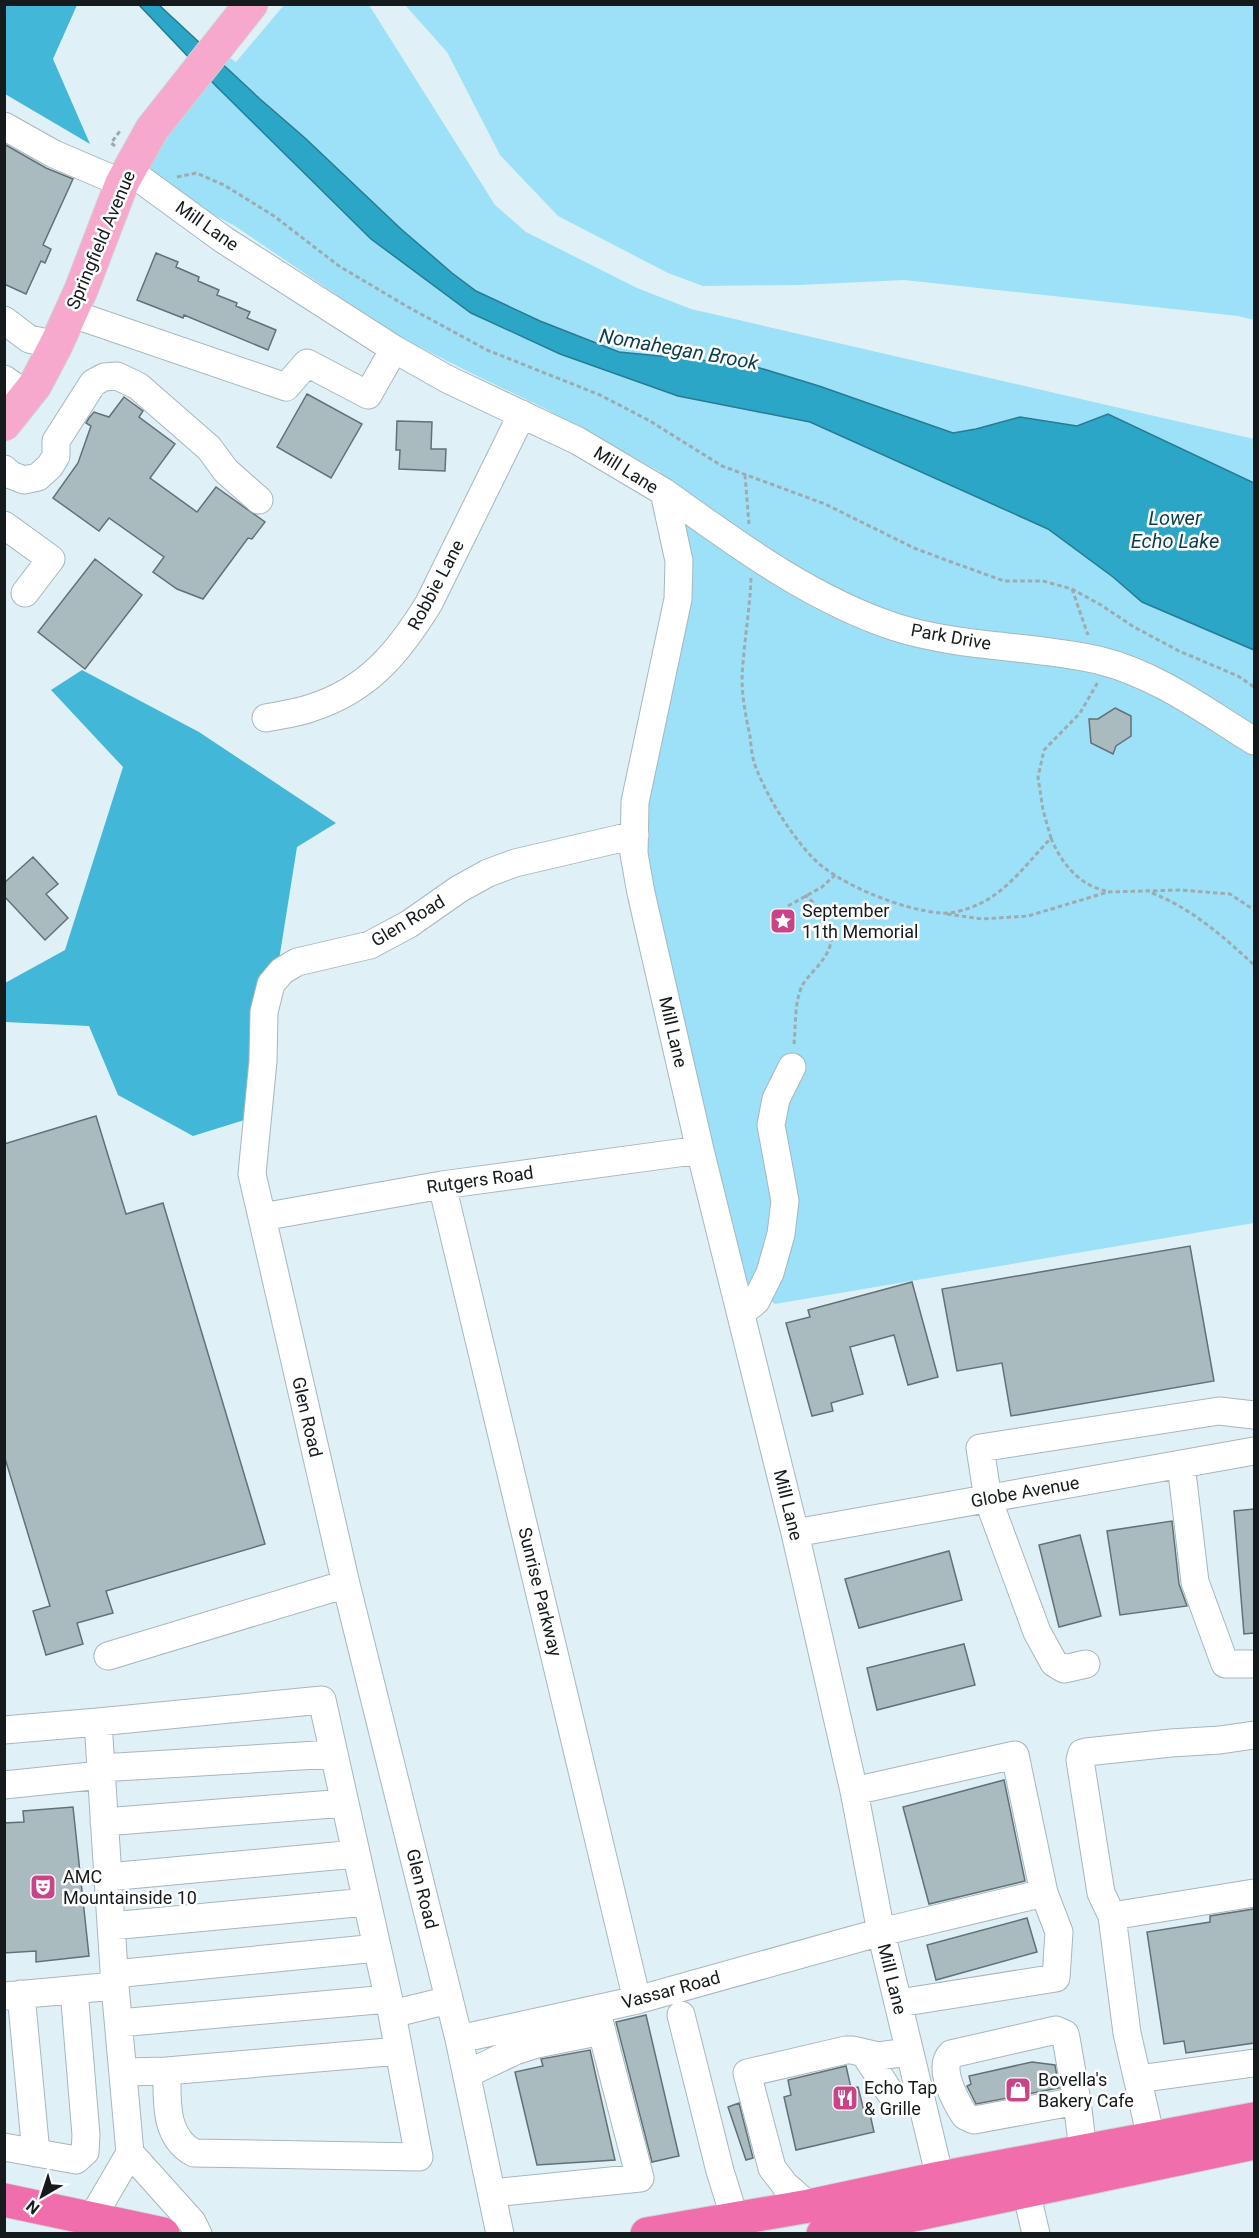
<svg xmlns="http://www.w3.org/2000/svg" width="1259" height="2238" font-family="Roboto,sans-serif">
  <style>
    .green { fill: #9ce1f7 }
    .forest { fill: #43b7d7 }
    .water { fill: #2ca6c6; stroke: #257c93; stroke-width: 1.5 }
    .building { fill: #aabbc0; stroke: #627177; stroke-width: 1.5 }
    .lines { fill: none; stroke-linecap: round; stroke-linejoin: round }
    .minor-casing { stroke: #a6b7bd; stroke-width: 29 }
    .major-casing { stroke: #d0d1d2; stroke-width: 35 }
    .highway-casing { stroke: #d0d1d2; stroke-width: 35 }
    .path { stroke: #9dabb0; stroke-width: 3; stroke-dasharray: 4.5 3; stroke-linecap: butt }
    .minor { stroke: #fff; stroke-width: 27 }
    .major { stroke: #f6a8cd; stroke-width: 33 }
    .highway { stroke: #f06eac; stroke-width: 33 }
    .labels { text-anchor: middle; stroke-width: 5; stroke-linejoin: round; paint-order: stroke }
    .street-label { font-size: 18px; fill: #151b1d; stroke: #fff }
    .poi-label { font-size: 18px; fill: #151b1d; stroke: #fff; text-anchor: start }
    .water-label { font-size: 20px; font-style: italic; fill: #0a3e4c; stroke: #fff }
  </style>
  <rect width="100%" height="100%" fill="#dff1f7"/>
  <path class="green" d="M284,5H369L495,205L526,232L637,288L691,309L1254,439V1223L775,1304L730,1268L634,854L678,599L660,472L544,408L471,373L394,334L235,226L128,170L216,48L236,62Z
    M405,5H1254V320L1238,316L904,280L800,285L703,286L668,273L558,216L500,155L447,52Z"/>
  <path class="forest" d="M5,4L77,5L53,59L90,144L5,94Z
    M82,670L199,732L336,823L297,847L254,1117L193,1136L118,1095L89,1026L5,1022V983L65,950L123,767L51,690Z"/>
  <path class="water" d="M139,5H159L260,99L305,138L401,229L452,273L476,291L540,321L619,352L750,365L819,386L953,433L976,429L1020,417L1077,426L1108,414L1254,483V650L1142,602L1113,577L1048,529L810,422L678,396L560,354L471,313L371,239L215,85Z"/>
  <path class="building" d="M4,144L46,168L73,179L43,245L51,249L45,263L41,261L26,294L4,284Z
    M156,253L178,262L176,267L199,277L198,281L219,290L217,295L237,303L236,306L250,312L247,318L276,330L268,350L184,315L183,318L137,300Z
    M307,394L362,424L331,478L277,447Z
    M124,397L143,411L139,417L175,444L150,478L197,512L216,487L265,522L252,539L248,538L203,599L177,589L153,572L164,557L109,518L99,531L53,498L78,463L91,426L86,423L89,418L94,412L109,417Z
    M397,421L432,422L431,449H446L445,471L399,469L400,450H396Z
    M95,559L142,595L85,669L38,632Z
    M1115,708L1131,716V736L1116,746L1113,754L1091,743L1089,719H1098Z
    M33,857L58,884L46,894L68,918L45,940L4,896V883Z
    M96,1116L126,1214L163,1203L265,1544L106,1591L113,1613L77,1623L83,1644L46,1655L33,1611L50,1606L4,1455V1144Z
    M1190,1246L1214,1381L1011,1416L1002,1363L957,1371L942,1289Z
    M912,1282L938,1377L908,1385L894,1335L850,1347L863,1394L831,1403L833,1411L812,1416L786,1323L810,1317L808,1310Z
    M1254,1509V1633L1244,1634L1234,1511Z
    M1172,1521L1179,1584L1187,1606L1120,1615L1107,1531Z
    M1080,1535L1101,1616L1059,1627L1039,1545Z
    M949,1551L962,1600L859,1628L845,1579Z
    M964,1644L975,1685L877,1710L867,1668Z
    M1004,1780L1025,1881L929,1904L903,1807Z
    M73,1807L89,1956L36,1962V1951L4,1953V1823L24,1822L23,1811Z
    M1254,1909V2043L1186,2053L1184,2041L1164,2044L1147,1932L1210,1922V1916Z
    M1027,1918L1037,1952L936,1980L927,1945Z
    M646,2015L679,2156L652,2162L616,2022Z
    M590,2050L615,2160L537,2165L515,2072L543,2066L541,2059Z
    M1032,2062L1055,2065L1059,2088L976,2104L967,2086L971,2084L969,2076Z
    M846,2066L851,2088L858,2087L864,2111L869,2110L874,2132L796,2150L784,2097L791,2095L788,2080Z
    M739,2103L753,2158L746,2160L728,2107Z"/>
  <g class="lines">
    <g class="minor-casing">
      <path id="minor" d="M4,126L54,154L122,183
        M128,170L224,240L394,349L447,379L578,441L664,492L679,561L678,599L635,802L634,854L641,893L700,1150L795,1533L854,1791L881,1932L940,2178
        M70,313L286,387L307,363L368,395L394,349
        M4,320L29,339L56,345
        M4,379L27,395
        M4,469L11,475L24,480L38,477L50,466L56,456V441L93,383L104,377L117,376L138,386L209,448L226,471L259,500
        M664,492C737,544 810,599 895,627C961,648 1031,645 1098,660C1156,674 1204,710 1254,741
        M4,525L51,559L25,593
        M266,718C281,715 297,713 311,708C368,690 399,652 429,603L522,414
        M442,1185L637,2000
        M262,1217L442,1185L700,1150
        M741,1313L756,1301L770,1273L781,1234L785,1201L771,1125L776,1099L792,1067
        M1181,1464L1195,1582L1225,1664H1254
        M795,1533L1254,1451
        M108,1656L346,1584
        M1086,1664L1064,1669L1054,1663L1037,1632L988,1499L980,1448L1219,1411L1254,1415
        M4,1730L98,1722
        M100,1768L334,1754
        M4,1785L101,1775
        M104,1822L345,1803
        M108,1877L356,1854
        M1112,1916L1254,1893
        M111,1926L367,1902
        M114,1974L377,1948
        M115,1986L98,1722L322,1700L392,2014L419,2157L194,2153C164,2137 167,2101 167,2071L123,2072
        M21,1994L36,2153
        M4,1996L115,1986L130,2153L92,2218
        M899,2003L1056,1978L1059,1932L1044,1893
        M392,2014L449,2000
        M681,2015L720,2171L735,2219
        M119,2023L388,1999
        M1056,2030L1065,2034L1066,2038L1077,2101L974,2120L965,2116C956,2102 937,2068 951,2054Z
        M459,2039L637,2000L881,1932L1044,1893L1015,1755L854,1791
        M864,2053L893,2097L899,2099L920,2100
        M167,2071L399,2051
        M467,2074L515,2051L537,2044L602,2031
        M1138,2079L1254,2063
        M1077,2101L1083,2151
        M1151,2138L1127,2033L1112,1916L1101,1893L1080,1760L1082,1753L1086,1752L1171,1743L1220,1740L1254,1735
        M4,2147L76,2160L85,2152L86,2135L74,1990
        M130,2153L192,2222L198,2234
        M1026,2191L1036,2234
        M492,2193L640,2178L596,2009
        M809,2206L785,2185L772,2168L747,2073L846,2050H852L878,2056L909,2052
        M500,2234L459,2039L346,1584L252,1174L263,1061L264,1012L271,984L282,971L297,962L370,945L409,924L459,889L488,873L515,863L635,835"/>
    </g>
    <g class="major-casing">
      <path id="major" d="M4,424L35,385L56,345L81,290L122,183L152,129L251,4"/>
    </g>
    <g class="highway-casing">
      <path id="highway" d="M4,2200L163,2234
        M647,2234L809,2206L940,2178L1254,2119
        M823,2234L1254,2143"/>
    </g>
    <path class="path" d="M115,146L111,143L120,131
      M177,177L196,173L224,185L274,216L339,266L408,307L487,350L600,395L650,421L722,466L825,504L914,548L946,560L1004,581H1043L1072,589L1101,605L1134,627L1179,651L1238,676L1254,687
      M745,475L749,524
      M751,578C750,607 745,635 743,664C740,688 745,713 750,736C751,746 752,758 756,768C768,798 789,832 811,856C836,884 905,911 942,913C953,914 968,909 977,905C1007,892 1029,861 1051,838L1043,810L1038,777L1044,750L1080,713L1098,682
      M1072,589L1088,635
      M1051,838C1061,863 1079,885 1106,891
      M1152,893C1191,908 1224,937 1254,965
      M788,906L822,887L835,875
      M947,914L982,919L1028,916L1108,892L1180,890L1230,894L1254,910
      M794,1044C796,1025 794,1001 803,984C809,975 818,967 824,958C842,931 825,912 805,895"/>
    <use href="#minor" class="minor"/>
    <use href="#major" class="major"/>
    <use href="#highway" class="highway"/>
  </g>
  <defs>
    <g id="sight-square" transform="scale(1.35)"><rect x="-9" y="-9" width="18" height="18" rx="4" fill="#c84488" stroke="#fff"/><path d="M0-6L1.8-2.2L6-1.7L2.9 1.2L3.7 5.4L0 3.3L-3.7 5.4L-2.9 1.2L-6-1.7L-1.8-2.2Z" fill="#fff"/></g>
    <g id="theatre-square" transform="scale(1.35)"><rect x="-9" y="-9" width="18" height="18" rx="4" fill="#c84488" stroke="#fff"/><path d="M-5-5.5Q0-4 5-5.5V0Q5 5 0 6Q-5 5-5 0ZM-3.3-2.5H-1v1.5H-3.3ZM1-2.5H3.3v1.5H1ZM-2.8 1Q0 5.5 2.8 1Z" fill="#fff"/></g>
    <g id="shop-square" transform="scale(1.35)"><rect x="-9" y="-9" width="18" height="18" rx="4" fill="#c84488" stroke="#fff"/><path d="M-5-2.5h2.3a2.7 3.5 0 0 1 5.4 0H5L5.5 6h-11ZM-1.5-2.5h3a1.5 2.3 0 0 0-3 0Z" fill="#fff"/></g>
    <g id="restaurant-square" transform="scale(1.35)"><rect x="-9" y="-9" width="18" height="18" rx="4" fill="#c84488" stroke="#fff"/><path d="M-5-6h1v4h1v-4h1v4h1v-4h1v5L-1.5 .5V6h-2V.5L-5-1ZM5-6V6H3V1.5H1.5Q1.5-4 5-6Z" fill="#fff"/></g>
  </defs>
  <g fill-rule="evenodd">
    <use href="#sight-square" x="783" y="921"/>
    <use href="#theatre-square" x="43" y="1887"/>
    <use href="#shop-square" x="1018" y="2090"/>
    <use href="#restaurant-square" x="845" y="2098"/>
  </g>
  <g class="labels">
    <g class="street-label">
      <text transform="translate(207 226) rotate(35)" y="6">Mill Lane</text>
      <text transform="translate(101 240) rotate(-67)" y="6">Springfield Avenue</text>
      <text transform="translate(626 470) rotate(32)" y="6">Mill Lane</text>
      <text transform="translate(436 585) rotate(-62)" y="6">Robbie Lane</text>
      <text transform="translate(951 637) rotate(10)" y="6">Park Drive</text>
      <text transform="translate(408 921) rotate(-31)" y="6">Glen Road</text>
      <text transform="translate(673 1032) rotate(77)" y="6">Mill Lane</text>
      <text transform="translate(480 1180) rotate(-8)" y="6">Rutgers Road</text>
      <text transform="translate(307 1417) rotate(77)" y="6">Glen Road</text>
      <text transform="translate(1025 1492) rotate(-10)" y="6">Globe Avenue</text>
      <text transform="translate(788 1505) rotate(76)" y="6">Mill Lane</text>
      <text transform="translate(540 1592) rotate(76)" y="6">Sunrise Parkway</text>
      <text transform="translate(422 1889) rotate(76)" y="6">Glen Road</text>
      <text transform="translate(892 1979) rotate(76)" y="6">Mill Lane</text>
      <text transform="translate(671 1990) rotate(-15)" y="6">Vassar Road</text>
    </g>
    <g class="poi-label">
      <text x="802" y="917">September<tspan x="802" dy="21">11th Memorial</tspan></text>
      <text x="63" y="1883">AMC<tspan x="63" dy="21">Mountainside 10</tspan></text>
      <text x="1038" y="2086">Bovella's<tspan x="1038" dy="21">Bakery Cafe</tspan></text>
      <text x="864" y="2094">Echo Tap<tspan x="864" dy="21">&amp; Grille</tspan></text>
    </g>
    <g class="water-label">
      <text transform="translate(679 349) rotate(10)" y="7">Nomahegan Brook</text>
      <text x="1175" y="525">Lower<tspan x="1175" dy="23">Echo Lake</tspan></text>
    </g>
  </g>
  <rect width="1259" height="2238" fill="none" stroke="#151b1d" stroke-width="12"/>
  <g transform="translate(42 2196) rotate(219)" stroke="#ffffff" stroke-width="4.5" paint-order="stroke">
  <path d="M0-4.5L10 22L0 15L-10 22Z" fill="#151b1d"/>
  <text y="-9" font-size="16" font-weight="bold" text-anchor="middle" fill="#151b1d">N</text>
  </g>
</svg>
